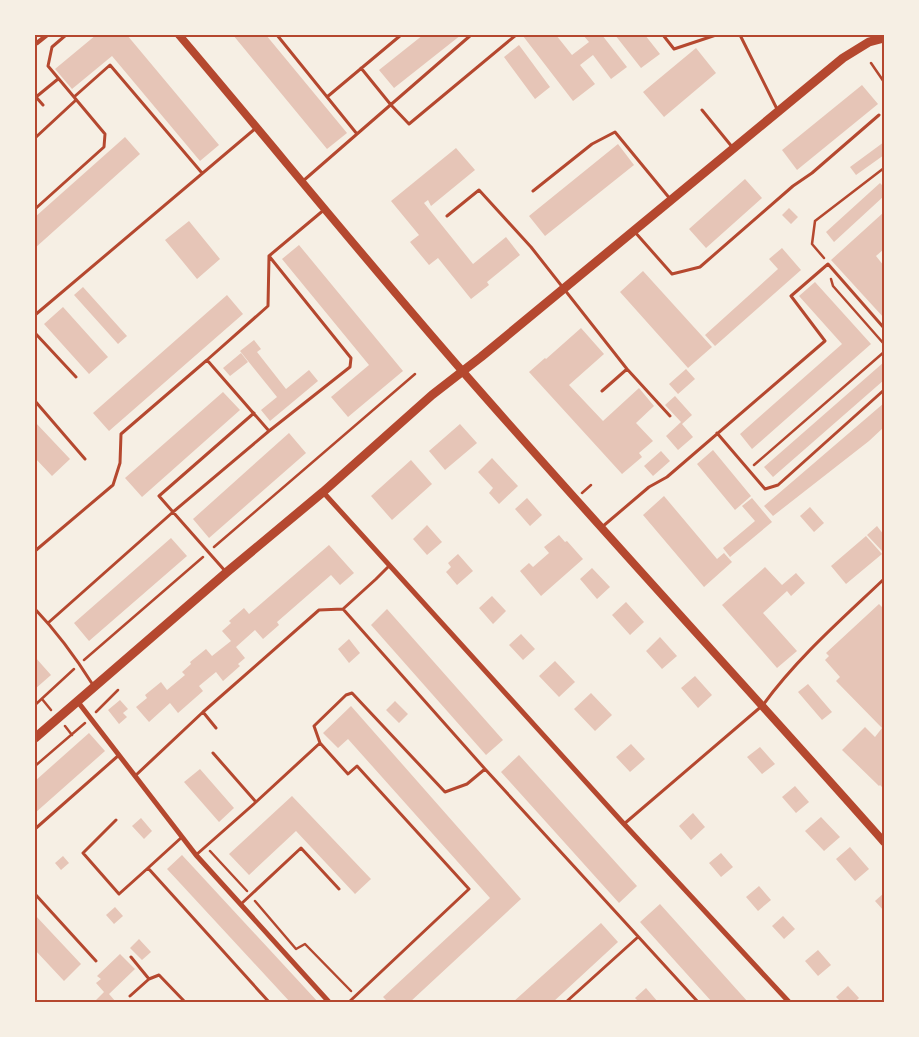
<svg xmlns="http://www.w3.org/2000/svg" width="919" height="1037" font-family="'DM Sans',sans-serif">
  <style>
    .building { fill: #e6c5b7 }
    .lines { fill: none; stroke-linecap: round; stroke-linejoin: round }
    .path { stroke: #b5482f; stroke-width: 2.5 }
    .service { stroke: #b5482f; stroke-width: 3 }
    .pedestrian { stroke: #b5482f; stroke-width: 4.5 }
    .minor { stroke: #b5482f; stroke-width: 5 }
    .tertiary { stroke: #b5482f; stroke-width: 8 }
    .secondary { stroke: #b5482f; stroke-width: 9 }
    .neatline { fill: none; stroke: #b5482f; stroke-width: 2 }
  </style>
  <rect width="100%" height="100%" fill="#f6efe4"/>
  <path class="building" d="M96,35H127L219,145L200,161L112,56L72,89L55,69Z
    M233,35H266L347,133L327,149Z
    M423,35H461L394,88L379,70Z
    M524,35H556L572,55L589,42L583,35H602L627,67L611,79L593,55L580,65L595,84L573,101L523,36Z
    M615,35H645L660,54L641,68Z
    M519,45L550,87L535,99L504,57Z
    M696,48L716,73L664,117L643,92Z
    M862,85L878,104L797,170L782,150Z
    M125,137L140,154L35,248V217Z
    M884,142V155L856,175L850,167Z
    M618,144L634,165L545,236L529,216Z
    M456,148L475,170L431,206L428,200L424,203L473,264L506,237L520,255L487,282L489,285L471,299L438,258L429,265L410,242L419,235L391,201Z
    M745,179L762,198L706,248L689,229Z
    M880,183L884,187V196L834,242L826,232Z
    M789,208L798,217L791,224L782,215Z
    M884,212V249L876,256L884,266V318L831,260Z
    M189,221L220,259L197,279L165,240Z
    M299,245L403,371L348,417L331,397L369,365L282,259Z
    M782,248L801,270L715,346L705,335L778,269L769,259Z
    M643,271L712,347L688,368L620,292Z
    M815,282L871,344L752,449L740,434L842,344L799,296Z
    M83,287L127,336L118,344L74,295Z
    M227,295L243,314L109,431L93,413Z
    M63,307L108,357L89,374L44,324Z
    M581,328L604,354L569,385L603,421L639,388L654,406L636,423L653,441L639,453L642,457L622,474L529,372L545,358L546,359Z
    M254,340L261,349L257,352L286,389L309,370L318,381L270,421L261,410L277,397L240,351Z
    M241,353L248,362L230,376L223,368Z
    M884,362V380L773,477L764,467Z
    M686,369L695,379L678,394L669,384Z
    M223,392L240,410L142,497L125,478Z
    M675,396L692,415L682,424L693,437L678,450L666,436L681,422L665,405Z
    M884,403V427L869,441L773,516L764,506Z
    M35,422L70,459L52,476L35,458Z
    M460,424L477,443L445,470L429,451Z
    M289,433L306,453L209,538L193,519Z
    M713,450L751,496L735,510L697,464Z
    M661,451L670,461L653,476L644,466Z
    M492,458L518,486L499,504L489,493L493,488L478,472Z
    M411,460L432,484L392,520L371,496Z
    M664,496L717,559L724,553L732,562L704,587L643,515Z
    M527,498L542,515L530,526L515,509Z
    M752,498L772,522L730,557L723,548L755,521L742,506Z
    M810,507L824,523L814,532L800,516Z
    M427,525L442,542L427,555L413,539Z
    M877,526L884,535V551L883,552L867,535Z
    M559,535L565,542L567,541L583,559L541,596L520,571L529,563L533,567L549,553L544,547Z
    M866,536L882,554L846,584L831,566Z
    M171,538L187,556L89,641L74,623Z
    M329,545L354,573L340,585L331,575L277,622L279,625L263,639L255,630L236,647L245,658L238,664L240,666L223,681L216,672L199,686L203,691L178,713L170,703L149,722L136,707L147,698L145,695L161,682L167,690L185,675L182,672L191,664L190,662L206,649L212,656L231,641L222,631L231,623L229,621L244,608L249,614Z
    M458,554L473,571L457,585L446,572L451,567L448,563Z
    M765,567L782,585L796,573L805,583L791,596L787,591L763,613L797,651L777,668L722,605Z
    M592,568L610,587L597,599L580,579Z
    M492,596L506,611L493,624L479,608Z
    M626,602L644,622L630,635L612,615Z
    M879,604L884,609V789L880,785L879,786L842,750L865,727L875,737L882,728L836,681L840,677L825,660L829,656L826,653Z
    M387,609L503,740L486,755L371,625Z
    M521,634L535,649L523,660L509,645Z
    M660,637L677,656L662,669L646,651Z
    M349,639L360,653L349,663L338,649Z
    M35,657L51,675L35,689Z
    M555,661L575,682L559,697L539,676Z
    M695,676L712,695L698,708L681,688Z
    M808,684L832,712L822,720L798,692Z
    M591,693L612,715L595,731L574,709Z
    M120,700L128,709L123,713L127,717L119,724L108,710Z
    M395,701L408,714L399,723L386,710Z
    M351,706L521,899L410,1002H388L383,997L490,898L348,739L338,748L323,733Z
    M89,733L105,751L35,813V781Z
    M631,744L645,759L630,772L616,757Z
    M760,747L775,764L762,774L747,757Z
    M519,755L637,886L619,903L501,772Z
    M200,769L234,808L219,822L184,782Z
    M795,786L809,802L796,813L782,797Z
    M292,796L371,879L355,894L296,831L249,875L229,854Z
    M693,813L705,827L691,840L679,826Z
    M821,817L840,837L824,851L805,831Z
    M141,818L152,831L144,839L132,826Z
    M850,847L869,869L855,881L836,859Z
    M721,853L733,867L721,877L709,863Z
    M182,855L318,1002H290L167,869Z
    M63,856L69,863L61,870L55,863Z
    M759,886L771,900L758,911L746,897Z
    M884,893V911L875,901Z
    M660,904L748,1002H712L640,922Z
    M115,907L123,916L114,924L106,915Z
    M35,915L81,964L64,981L35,950Z
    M783,916L795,929L784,939L772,926Z
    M601,923L618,942L553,1002H513Z
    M139,939L151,952L142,960L130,948Z
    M818,950L831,965L818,976L805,961Z
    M120,954L135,969L109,994L116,1002H94L104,992L96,983L101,979L97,976Z
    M848,986L859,998L855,1002H841L836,997Z
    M646,988L658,1002H639L635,998Z"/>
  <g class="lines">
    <path class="path" d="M871,63L884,82
      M824,258L812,244L815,221L884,168
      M831,279L833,286L884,344
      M754,465L884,352
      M582,493L591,485
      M214,547L415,374
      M84,660L203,557
      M42,699L51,710
      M35,705L74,669
      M96,712L118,690
      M65,726L72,735
      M35,766L85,723
      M210,851L247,891
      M255,901L296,949L305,944L351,991"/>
    <path class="service" d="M277,35L357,134L303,181
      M663,35L674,49L716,35
      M740,35L778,111
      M361,68L391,105L409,124L516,35
      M327,97L401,35
      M43,105L36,97L58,79
      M702,110L733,148
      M357,134L471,35
      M35,138L76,100L74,97L110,65L202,173
      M533,191L592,144L615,132L671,200
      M35,209L104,147L105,134L48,66L52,47L66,35
      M447,216L479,190L531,247L627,369L670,416
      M634,231L672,274L700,267L793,186L812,173L879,115
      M35,315L256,128
      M35,333L76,377
      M207,360L268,306L269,256
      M602,391L627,369
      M35,401L85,459
      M254,413L159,496L173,512L269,431L350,367L351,358L269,256L325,209
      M717,433L765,489L778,485L884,390
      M602,527L649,487L667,477L825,341L791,296L828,264L884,328
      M35,551L113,485L120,463L121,434L207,360L269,431
      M389,566L376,579L343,609L485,769L698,1002
      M35,609C57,632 76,658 93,685
      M48,623L173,512L226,572
      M203,712L216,728
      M135,776L203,712L319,610L343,609
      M256,802L320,743
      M116,820L83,853L119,894L148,868
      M624,824L763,705C797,658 842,619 884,579
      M35,829L119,755
      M182,837L148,868L269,1002
      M196,855L256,802L213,753
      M35,894L96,961
      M241,904L301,848L339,889
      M131,957L149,979
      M130,996L149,979L159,975L185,1002
      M349,1002L469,889L357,766L348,774L320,743L314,726L346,695L352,693L445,792L467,784L485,769
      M566,1002L638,937"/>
    <path class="pedestrian" d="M35,41L37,43L47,35"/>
    <path class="minor" d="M323,492L624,824L789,1002
      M78,702L196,855L329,1002"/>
    <path class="tertiary" d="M179,35C274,147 367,262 464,373C602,531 745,685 884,842"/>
    <path class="secondary" d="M35,738L227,572L323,492L432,395L481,357L843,58L869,42L884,38"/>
  </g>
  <rect width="919" height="1037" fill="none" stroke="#f6efe4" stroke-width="72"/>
  <rect x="36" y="36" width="847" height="965" class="neatline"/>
</svg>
